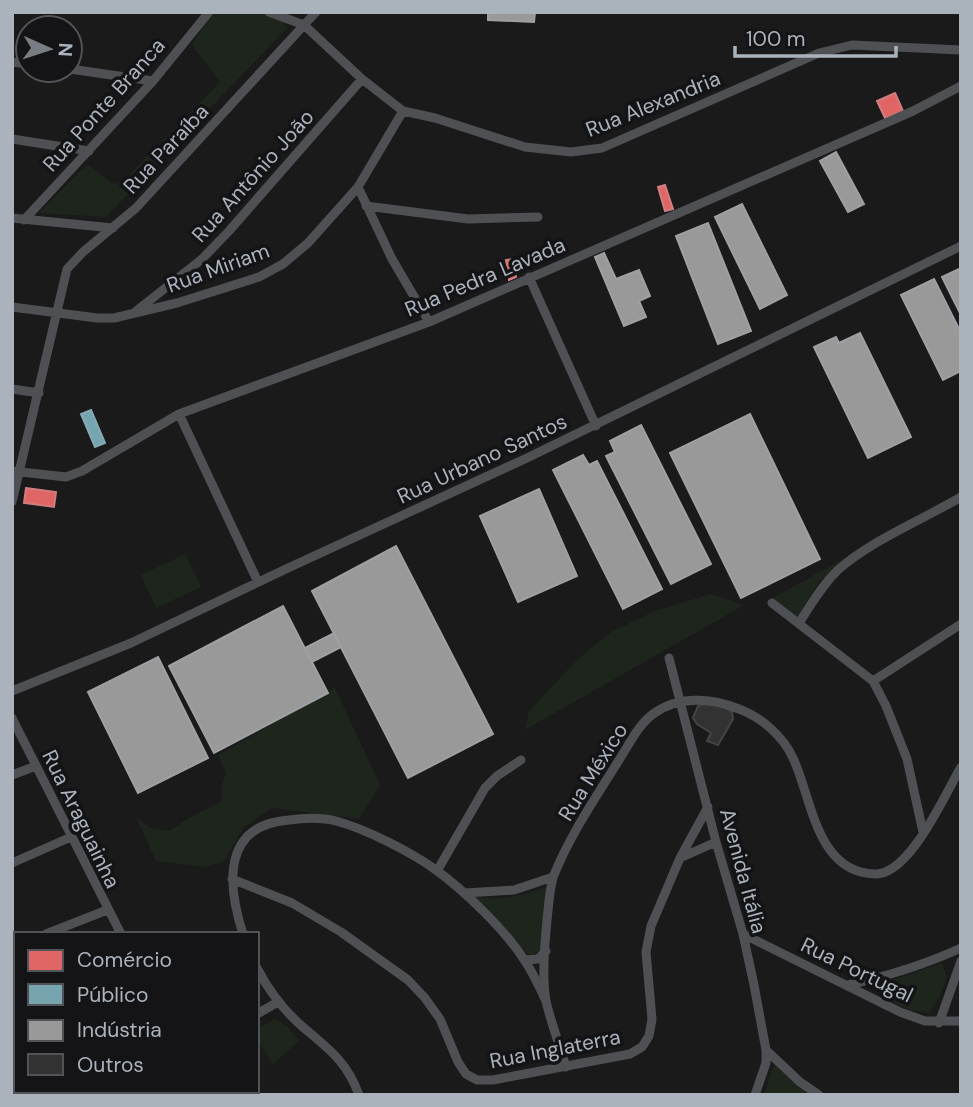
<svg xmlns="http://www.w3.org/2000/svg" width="973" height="1107" font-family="'DM Sans',sans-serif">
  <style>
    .green { fill: #1d251d }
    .shops { fill: #e06666; stroke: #d07d80; stroke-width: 2 }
    .public { fill: #76a5af; stroke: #86a9b3; stroke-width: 2 }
    .industry { fill: #999; stroke: #9ea0a4; stroke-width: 2 }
    .building { fill: #323232; stroke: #424446; stroke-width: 2 }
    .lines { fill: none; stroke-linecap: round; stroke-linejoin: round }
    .minor { stroke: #4e5053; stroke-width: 9 }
    .labels { text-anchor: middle; stroke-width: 7; stroke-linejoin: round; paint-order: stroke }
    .street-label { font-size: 21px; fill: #aab2bc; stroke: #141416 }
  </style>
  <rect width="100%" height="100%" fill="#1a1a1a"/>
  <path class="green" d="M212,12C229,12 266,8 280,19C283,21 284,25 287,28L106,217L38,213L88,164L113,184L124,180L220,82L192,45Z
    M185,554L201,587L156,608L141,575Z
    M848,556L818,583L797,618L773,598Z
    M711,594L744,605L525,730L529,711L578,659L611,632L655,611Z
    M335,688L380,785L359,819L272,808L243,828L224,862L204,867L156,861L136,817L150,828L169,831L189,818L222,801L221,788L226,773L218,755Z
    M547,887L543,942L540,951L530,956L474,896C501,902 521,895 547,887Z
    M942,963L947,977L940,996L929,1013C903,1011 893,1004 875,986Z
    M275,1019L289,1028L299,1041L273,1064L257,1040V1028Z
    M774,1064L795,1083L814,1095H764Z"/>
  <path class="shops" d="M895,93L903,111L885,118L877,101Z
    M665,185L673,209L665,211L658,187Z
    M513,259L516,277L509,280L506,260Z
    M26,488L56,492L54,507L24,503Z"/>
  <path class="public" d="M91,410L105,443L95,447L81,414Z"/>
  <path class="industry" d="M488,12H535L534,22L488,20Z
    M836,152L864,204L848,212L820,161Z
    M742,204L787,295L760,309L715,217Z
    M708,223L751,331L718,344L676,236Z
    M604,253L616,279L639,270L650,296L639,301L646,317L624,326L595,257Z
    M961,268V315L942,277Z
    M934,279L961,333V371L943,380L901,295Z
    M860,333L911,437L868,458L814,347L836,337L839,343Z
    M750,414L820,559L741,598L670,453Z
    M641,425L711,564L671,584L606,456L615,452L610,441Z
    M583,455L589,465L597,461L662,589L623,609L553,470Z
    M539,489L577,576L518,602L480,516Z
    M396,546L493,734L408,778L312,591Z
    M283,606L328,693L214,753L169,666Z
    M334,633L341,647L312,662L305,648Z
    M158,657L208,758L138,793L88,692Z"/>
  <path class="building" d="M705,704L722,706L732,712L733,719L718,745L707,741L711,733L697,724L693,718L698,706Z"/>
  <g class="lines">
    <path class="minor" d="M269,12L304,25L362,79L403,111L435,118L525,147L571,152L602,148L819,53L852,45L961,50
      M12,62L28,64
      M70,69L153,81
      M12,139L89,151
      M358,187L392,259L429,322
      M366,206L468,219L538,217
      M12,218L113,228
      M24,220L153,81L209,12
      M529,277L596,426
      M12,307L97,318H114L177,303L259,277L283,264L308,243L358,187L403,111
      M135,312L202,259L229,231L362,79
      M12,389L39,393
      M179,414L258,582
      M12,471L66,477L82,471L179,414L429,322L913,111L961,86
      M12,502L67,269L83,252L136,208L316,12
      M772,603L873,681L886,706L907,759L923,832
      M799,623C811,605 822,585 838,570C872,540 922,520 961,497
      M669,658L716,842L743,934L754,985L766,1050V1063L755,1095
      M873,681L961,624
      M12,691L131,643L288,568L527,458L961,246
      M12,718L121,934
      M12,775L36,766
      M680,858L708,807
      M12,863L71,837
      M437,871L485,788L497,776L521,760
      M232,879L292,903L341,932L408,980L425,998L440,1019L458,1062L466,1074L477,1080H493L630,1054L642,1047L649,1036L652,1019L646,952L651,926L680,858L716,842
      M465,893L514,890L553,877
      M46,934L107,910
      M243,934C227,884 222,825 289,820C304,818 321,817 336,821C366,829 411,852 436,870C465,891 506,931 525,961C533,973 539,986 545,999
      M743,934L900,1012L925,1021H961
      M12,947L16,946
      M525,960L538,959L546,951
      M257,968C269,991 284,1011 304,1028C329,1049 347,1062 359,1095
      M848,985C888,976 924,965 961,948
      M257,1014L278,1002
      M939,1023L961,961
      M12,1036L16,1035
      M12,1050L16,1058
      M766,1050L800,1082L819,1095
      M566,1067C560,1046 551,1023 546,1001C541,974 546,929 549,901C550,893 551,883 554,875C570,835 596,797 619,760C629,745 638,725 653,714C679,695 712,698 739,709C761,717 783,736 793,758C812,798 816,873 875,874C910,875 945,794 961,767
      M29,1091L31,1095
      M239,1091L241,1095
      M77,1095L86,1091"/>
  </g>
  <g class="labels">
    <g class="street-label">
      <text transform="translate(653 104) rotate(-22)" y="7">Rua Alexandria</text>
      <text transform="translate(104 105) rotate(-48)" y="7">Rua Ponte Branca</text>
      <text transform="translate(166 149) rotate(-47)" y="7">Rua Paraíba</text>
      <text transform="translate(253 176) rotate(-48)" y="7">Rua Antônio João</text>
      <text transform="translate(218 268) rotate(-20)" y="7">Rua Miriam</text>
      <text transform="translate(485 277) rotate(-23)" y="7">Rua Pedra Lavada</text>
      <text transform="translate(482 459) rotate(-25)" y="7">Rua Urbano Santos</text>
      <text transform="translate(593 772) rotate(-58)" y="7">Rua México</text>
      <text transform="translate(81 819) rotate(64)" y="7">Rua Araguainha</text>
      <text transform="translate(743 871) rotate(75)" y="7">Avenida Itália</text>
      <text transform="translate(857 970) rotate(26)" y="7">Rua Portugal</text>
      <text transform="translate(555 1049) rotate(-11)" y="7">Rua Inglaterra</text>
    </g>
  </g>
  <rect width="973" height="1107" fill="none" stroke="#aab2bc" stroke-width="28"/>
  <rect x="14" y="932" width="245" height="161" fill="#141416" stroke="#505358" stroke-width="2"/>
  <rect x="28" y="950" width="35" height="21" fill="#e06666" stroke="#505358" stroke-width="2"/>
  <text x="77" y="967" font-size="21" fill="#aab2bc">Comércio</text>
  <rect x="28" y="984" width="35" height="21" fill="#76a5af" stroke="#505358" stroke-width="2"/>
  <text x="77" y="1002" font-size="21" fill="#aab2bc">Público</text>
  <rect x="28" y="1020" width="35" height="21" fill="#999999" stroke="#505358" stroke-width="2"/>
  <text x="77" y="1037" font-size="21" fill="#aab2bc">Indústria</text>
  <rect x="28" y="1054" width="35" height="21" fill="#323232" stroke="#505358" stroke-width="2"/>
  <text x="77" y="1072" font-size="21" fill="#aab2bc">Outros</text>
  <g transform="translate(49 49) rotate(93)"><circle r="33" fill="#141416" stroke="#505358" stroke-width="2"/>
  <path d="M0-5L12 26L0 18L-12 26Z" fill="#787d83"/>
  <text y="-10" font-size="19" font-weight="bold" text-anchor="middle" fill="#aab2bc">N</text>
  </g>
  <path d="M735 46v10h161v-10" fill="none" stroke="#aab2bc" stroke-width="3.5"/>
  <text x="746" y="46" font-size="21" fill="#aab2bc" stroke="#141416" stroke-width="5" paint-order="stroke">100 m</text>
</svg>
